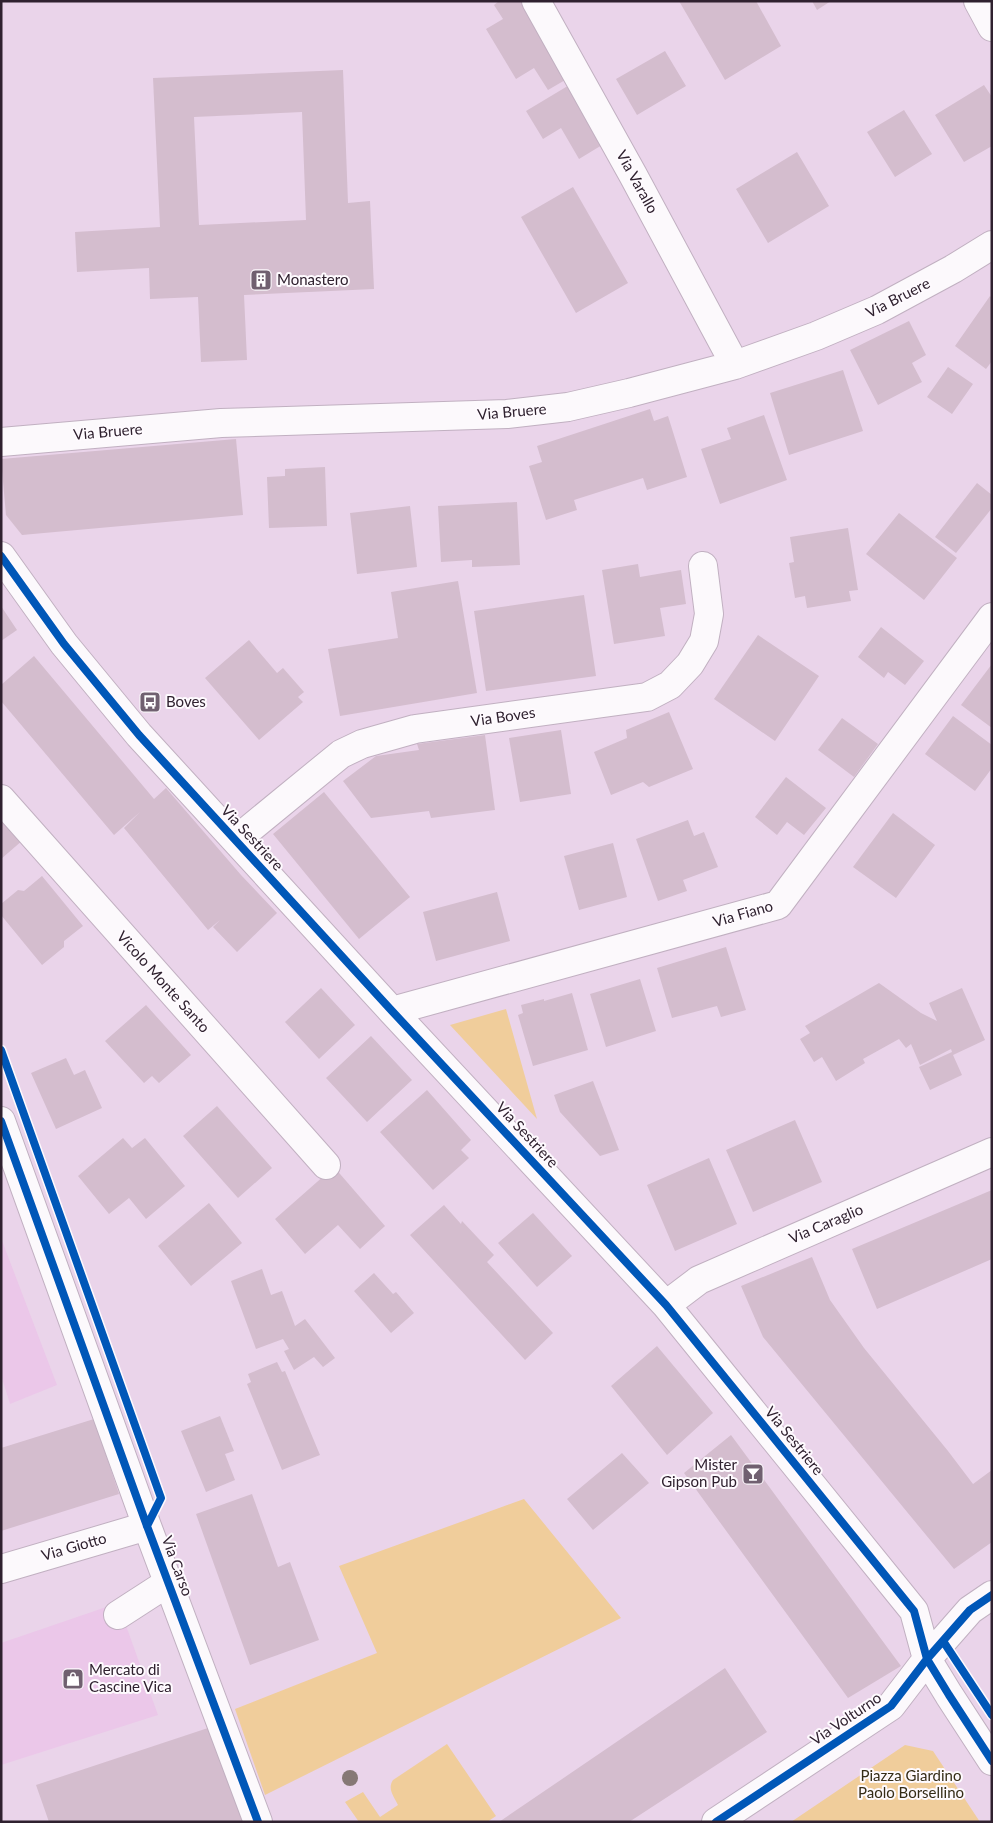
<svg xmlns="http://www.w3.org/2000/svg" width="993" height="1823" font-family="Lato,sans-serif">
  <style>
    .built { fill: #ebc7e9 }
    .green { fill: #f0cd9b }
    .building { fill: #d4bdce; fill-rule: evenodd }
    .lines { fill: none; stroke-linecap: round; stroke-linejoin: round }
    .minor-casing { stroke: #c1b0c1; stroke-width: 30 }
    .minor { stroke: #fcf9fc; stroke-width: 28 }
    .cycleway-casing { stroke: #fefafe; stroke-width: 11 }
    .cycleway { stroke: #0057b8; stroke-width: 8 }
    .tree { fill: #867875 }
    .labels { text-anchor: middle; stroke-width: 4; stroke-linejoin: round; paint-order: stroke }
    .street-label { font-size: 15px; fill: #2f212f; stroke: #fefafe }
    .poi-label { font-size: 15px; fill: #2f212f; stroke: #fefafe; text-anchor: start }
    .park-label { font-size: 15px; fill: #352c16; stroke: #fefafe }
  </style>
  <rect width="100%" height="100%" fill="#ead4ea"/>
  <path class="built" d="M1,1238L57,1385L10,1404L1,1375Z
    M118,1603L158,1715L1,1765V1643Z"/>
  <path class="green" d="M506,1009L537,1119L450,1025Z
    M524,1499L621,1618L265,1795L235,1709L377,1653L339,1566Z
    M447,1744L496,1816L487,1822H359L345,1802L363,1792L380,1817L398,1805C394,1796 387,1789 393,1780Z
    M905,1745L933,1751L980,1822H791Z"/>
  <path class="building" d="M499,1H526L572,76L548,90L534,68L516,79L486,29L503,19L494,5Z
    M679,1H756L781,46L725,80Z
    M812,1H831L817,10Z
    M665,51L686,86L637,115L616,79Z
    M343,70L348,203L370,201L374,289L244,295L247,360L201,362L198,297L150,299L149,268L77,272L75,232L160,227L153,78ZM302,112L306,220L199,225L194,117Z
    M571,84L607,142L579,159L561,128L543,139L526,111Z
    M984,85L992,97V146L964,162L935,115Z
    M904,110L932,154L895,177L867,132Z
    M797,152L829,206L768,243L736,189Z
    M573,187L628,283L576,313L521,217Z
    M990,296L992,298V361L986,369L955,346Z
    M909,321L926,355L912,363L922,382L878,405L850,350Z
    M948,367L973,384L952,414L927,397Z
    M843,370L863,431L789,455L770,393Z
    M650,409L654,421L668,416L687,477L647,490L643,478L574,500L577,510L546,520L529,466L542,462L537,446Z
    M764,415L787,480L720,504L701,449L731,439L727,428Z
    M236,439L243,515L22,535L6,515L1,459Z
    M325,467L327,526L269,528L267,477L285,476V469Z
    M977,483L992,495V508L956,553L935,537Z
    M517,502L520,565L472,567V560L441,562L438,506Z
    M410,506L417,567L357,574L350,513Z
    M899,513L957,558L924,600L866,554Z
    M848,528L858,590L849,591L851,601L807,608L805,596L795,598L789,563L794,562L790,537Z
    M638,564L640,577L681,570L686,604L660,608L665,636L614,644L602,570Z
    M458,581L477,693L340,716L328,649L398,638L391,592Z
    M584,595L596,676L486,691L474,611Z
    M1,606L17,630L1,641Z
    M881,627L924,661L905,685L888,672L884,678L858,657Z
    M758,635L819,676L775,741L714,699Z
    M249,640L277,673L283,668L304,692L298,697L303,702L259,740L205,678Z
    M34,656L154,799L166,788L241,875L277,913L237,952L213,927L220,920L208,930L124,828L140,812L114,835L1,701V685Z
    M992,664V728L961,705Z
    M669,712L693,769L649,787L643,782L611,795L594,752L627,738L626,730Z
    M953,716L992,745V768L975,791L925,754Z
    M842,718L878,744L854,777L818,750Z
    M561,730L571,794L520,802L509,738Z
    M485,735L495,810L431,818L429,811L371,818L343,781L376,756L419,750L417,744Z
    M786,777L826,808L804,835L787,822L777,835L755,817Z
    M324,792L410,897L359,939L273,834Z
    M893,813L935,845L896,898L853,867Z
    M1,815L23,840L1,859Z
    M688,820L694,836L704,832L718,867L683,880L687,891L658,901L636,839Z
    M613,843L627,897L579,910L564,856Z
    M42,876L83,926L64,941V947L42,965L1,915V904L18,890L24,891Z
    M497,892L510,941L436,961L423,912Z
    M726,947L746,1010L721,1017L717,1006L672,1018L657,968Z
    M640,979L656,1031L606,1047L590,994Z
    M879,983L921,1013L937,1021L929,1003L962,988L985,1040L953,1055L962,1075L930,1090L919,1067L952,1052L951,1049L920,1065L911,1044L906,1048L899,1039L863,1059L865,1063L836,1081L822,1057L814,1062L800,1039L810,1033L805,1026Z
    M321,988L355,1025L319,1059L285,1022Z
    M572,993L588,1050L533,1066L518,1015L523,1013L521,1005L544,999V1001Z
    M146,1005L191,1055L159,1083L152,1076L144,1083L105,1041Z
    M371,1036L412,1080L367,1122L326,1078Z
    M66,1058L74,1075L85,1070L102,1108L56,1129L31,1073Z
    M593,1081L619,1150L600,1156L560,1112L554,1095Z
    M427,1090L471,1140L461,1150L469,1158L433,1190L380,1132Z
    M217,1106L272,1168L238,1198L183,1136Z
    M795,1120L822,1182L753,1212L726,1150Z
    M123,1138L132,1148L145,1138L185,1186L146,1219L129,1198L109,1214L78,1176Z
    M709,1158L737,1224L675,1251L647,1185Z
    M334,1167L385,1226L360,1249L338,1225L305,1254L275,1219Z
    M992,1190V1259L877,1309L852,1249Z
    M209,1203L242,1243L191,1286L158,1246Z
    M444,1205L461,1224L462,1221L494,1255L487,1262L553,1333L525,1360L410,1235Z
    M533,1213L572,1256L537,1287L498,1243Z
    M812,1257L830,1300L864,1348L948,1451L973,1484L992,1470V1542L954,1569L763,1337L741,1286Z
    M262,1269L271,1295L282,1291L295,1326L305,1319L335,1358L323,1367L314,1357L294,1370L284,1351L289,1349L283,1339L256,1349L231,1281Z
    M374,1273L393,1294L396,1292L414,1313L391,1333L354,1291Z
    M657,1346L713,1413L667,1455L611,1386Z
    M277,1362L282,1372L285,1371L320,1455L282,1470L247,1384L251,1382L248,1374Z
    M220,1416L234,1451L225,1454L235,1480L206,1492L181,1431Z
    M94,1419L119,1494L1,1531V1448Z
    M731,1435L901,1666L848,1698L684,1473Z
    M622,1453L649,1483L593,1530L567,1499Z
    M252,1494L278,1567L290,1562L319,1640L250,1665L196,1514Z
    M725,1668L767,1732L629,1822H499Z
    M208,1728L243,1822H49L36,1785Z"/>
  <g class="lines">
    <g class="minor-casing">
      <path id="minor" d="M536,1L633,175L735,365
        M978,1L992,27
        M1,442L221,423L507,414L568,407L629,393L735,365L816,336L877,310L953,269L992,245
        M1,556L64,644L139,735L392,1011L666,1305L914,1611L927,1659L949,1695L992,1761
        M1,799L326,1165
        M236,840L341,754L362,744L415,729L647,697L670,685L690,664L704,641L709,614L703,566
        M392,1011L778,905L992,617
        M1,1121L147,1526L258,1822
        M666,1305L699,1280L992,1152
        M1,1569L147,1526
        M118,1615L169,1582
        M716,1822L891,1706L927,1659L970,1610L992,1595"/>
    </g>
    <use href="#minor" class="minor"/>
    <g class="cycleway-casing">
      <path id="cycleway" d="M1,556L64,644L139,735L392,1011L666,1305L914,1611L927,1659L949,1695L992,1761
        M1,1050L161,1498L147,1526
        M1,1121L147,1526L258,1822
        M943,1641L992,1715
        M716,1822L891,1706L927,1659L970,1610L992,1595"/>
    </g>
    <use href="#cycleway" class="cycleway"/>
  </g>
  <circle class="tree" cx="350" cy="1778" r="8"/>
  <defs>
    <g id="building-square" transform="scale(1.125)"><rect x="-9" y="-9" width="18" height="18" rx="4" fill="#706070" stroke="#fefafe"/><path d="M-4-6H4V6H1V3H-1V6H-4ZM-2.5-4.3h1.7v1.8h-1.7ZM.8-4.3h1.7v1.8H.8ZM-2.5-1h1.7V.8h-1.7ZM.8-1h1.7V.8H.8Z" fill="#fff"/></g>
    <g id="bus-square" transform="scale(1.125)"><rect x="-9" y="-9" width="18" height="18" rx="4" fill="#706070" stroke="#fefafe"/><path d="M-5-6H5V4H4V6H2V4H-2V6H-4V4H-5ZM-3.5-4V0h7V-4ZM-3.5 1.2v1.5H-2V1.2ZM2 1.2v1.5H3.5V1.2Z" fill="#fff"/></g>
    <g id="bar-square" transform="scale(1.125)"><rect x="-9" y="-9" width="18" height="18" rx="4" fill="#706070" stroke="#fefafe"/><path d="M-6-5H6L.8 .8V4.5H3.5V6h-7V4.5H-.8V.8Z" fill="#fff"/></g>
    <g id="shop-square" transform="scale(1.125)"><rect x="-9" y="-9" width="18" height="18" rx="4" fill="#706070" stroke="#fefafe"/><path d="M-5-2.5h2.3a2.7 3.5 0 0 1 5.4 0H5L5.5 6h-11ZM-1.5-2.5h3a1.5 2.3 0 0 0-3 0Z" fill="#fff"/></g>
  </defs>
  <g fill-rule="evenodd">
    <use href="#building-square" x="261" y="280"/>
    <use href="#bus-square" x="150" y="702"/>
    <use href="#bar-square" x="753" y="1474"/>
    <use href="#shop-square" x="73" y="1679"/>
  </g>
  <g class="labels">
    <g class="street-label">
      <text transform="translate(637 182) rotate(61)" y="5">Via Varallo</text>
      <text transform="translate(898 298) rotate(-27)" y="5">Via Bruere</text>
      <text transform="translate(512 412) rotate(-5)" y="5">Via Bruere</text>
      <text transform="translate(108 432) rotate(-5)" y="5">Via Bruere</text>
      <text transform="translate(503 717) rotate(-8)" y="5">Via Boves</text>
      <text transform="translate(252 838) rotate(47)" y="5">Via Sestriere</text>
      <text transform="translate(743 914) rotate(-16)" y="5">Via Fiano</text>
      <text transform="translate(163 982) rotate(48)" y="5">Vicolo Monte Santo</text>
      <text transform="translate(527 1135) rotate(47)" y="5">Via Sestriere</text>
      <text transform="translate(826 1224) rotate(-23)" y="5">Via Caraglio</text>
      <text transform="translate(794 1441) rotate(51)" y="5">Via Sestriere</text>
      <text transform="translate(74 1547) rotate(-16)" y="5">Via Giotto</text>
      <text transform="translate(177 1566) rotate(70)" y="5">Via Carso</text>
      <text transform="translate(846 1719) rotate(-34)" y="5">Via Volturno</text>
    </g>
    <g class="poi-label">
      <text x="277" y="285">Monastero</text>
      <text x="166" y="707">Boves</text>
      <text x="737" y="1470" text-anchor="end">Mister<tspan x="737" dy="17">Gipson Pub</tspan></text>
      <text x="89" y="1675">Mercato di<tspan x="89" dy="17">Cascine Vica</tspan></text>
    </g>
    <g class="park-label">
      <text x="911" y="1781">Piazza Giardino<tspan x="911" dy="17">Paolo Borsellino</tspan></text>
    </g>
  </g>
  <rect width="993" height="1823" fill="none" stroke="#2f212f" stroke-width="5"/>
</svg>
